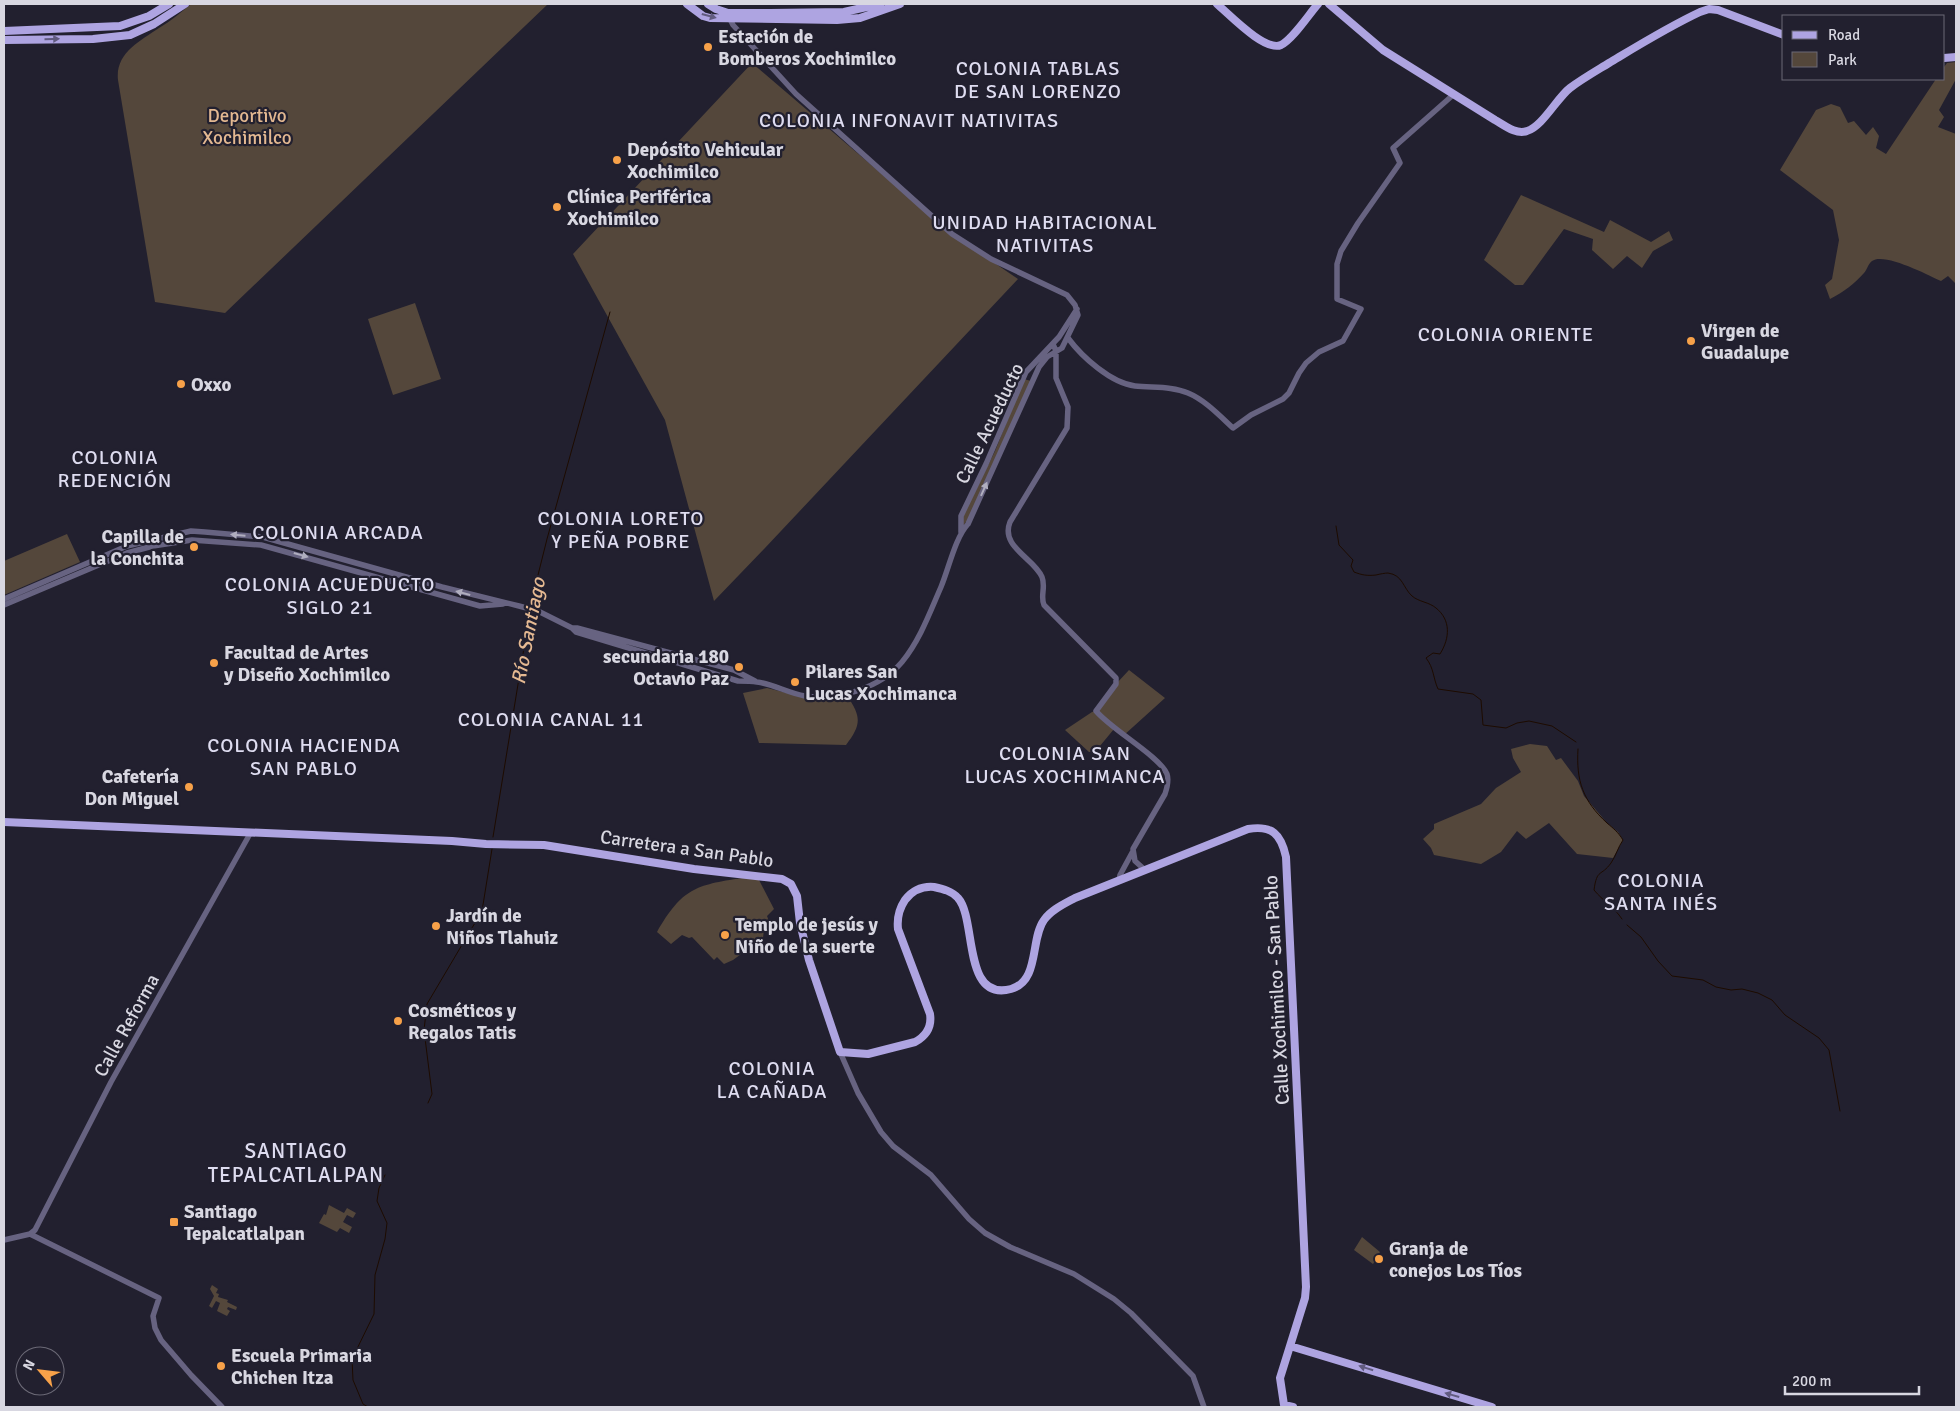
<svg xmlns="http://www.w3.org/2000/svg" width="1960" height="1411" font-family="Signika,sans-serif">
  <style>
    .green { fill: #54473b }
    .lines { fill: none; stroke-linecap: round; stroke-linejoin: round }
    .stream { stroke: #1d0b00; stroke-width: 1 }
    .minor { stroke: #676381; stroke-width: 5.5 }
    .major { stroke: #aea4e1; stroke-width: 8 }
    .oneway { fill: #615b7f }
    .oneway2 { fill: #b0aebf }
    .poi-dot { fill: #f7a149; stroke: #22202f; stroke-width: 2 }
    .labels { text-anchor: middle; stroke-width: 4.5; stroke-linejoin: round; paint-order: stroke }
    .poi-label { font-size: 19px; font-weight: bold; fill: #d8d7e1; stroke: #22202f; text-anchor: start }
    .park-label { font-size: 19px; fill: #e3b891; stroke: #22202f }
    .street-label { font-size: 19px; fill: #d8d7e1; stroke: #22202f }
    .neighbourhood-label { font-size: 20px; letter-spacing: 1px; fill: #dedcf0; stroke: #22202f }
    .water-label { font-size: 20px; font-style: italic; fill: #e5b992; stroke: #22202f }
    .quarter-label { font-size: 21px; letter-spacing: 1px; fill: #dedcf0; stroke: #22202f }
  </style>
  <rect width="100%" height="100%" fill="#22202f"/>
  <path class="green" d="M191,4H548L225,313L155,302L118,80C115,53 140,41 159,28C171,21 181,12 191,4Z
    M1956,62V79L1939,110L1944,117L1938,127L1956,134V284L1948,276L1941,281C1928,275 1884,252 1872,261C1868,264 1867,270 1864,273C1854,284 1844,292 1830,299L1825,285L1832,279L1839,240L1833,210L1780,170L1816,110L1831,104L1840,107L1848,123L1854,121L1866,135L1873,127L1879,136L1876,148L1886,154L1936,79H1944V67L1947,63Z
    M752,63L952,234L1018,279L765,548L714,601L665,420L573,254Z
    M1521,195L1604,232L1610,220L1651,242L1669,231L1673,240L1653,251L1642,268L1627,256L1613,269L1592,250L1593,239L1564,229L1523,285H1515L1484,260Z
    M415,303L441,379L393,395L368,319Z
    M1024,379L1031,381L969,518L963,526V516L995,451Z
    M67,534L80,562L4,595V561Z
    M1129,670L1165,698L1123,736L1114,729L1095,752H1089L1065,730L1092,712L1096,711L1116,684Z
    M767,688L811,699L847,696C862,717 861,725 846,745L759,743L743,693Z
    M1530,744L1547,746L1556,760L1561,758L1578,781L1584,796L1607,823L1618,832L1623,840L1613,858L1577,854L1549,823L1526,839L1517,831L1501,852L1481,864L1434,855L1431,848L1423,839L1434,829V824L1481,804L1496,788L1521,772L1513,758L1511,749Z
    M742,878H758L774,909L767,916L770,924L764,929L763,938L733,960L724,964L717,957L714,960L692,937L689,938L682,935L671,944L657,932C682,889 695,885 742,878Z
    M329,1205L344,1213L347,1208L356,1213L353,1218L347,1215L343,1222L352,1227L349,1233L340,1228L337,1232L319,1223L324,1214L326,1215Z
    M1362,1237L1380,1252L1373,1264L1354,1250Z
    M212,1285L218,1289L216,1293L219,1294L218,1297L228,1300L227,1302L237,1307L236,1310L228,1307L227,1309L230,1311L227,1316L217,1311L220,1303L216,1301L212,1308L209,1306L214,1296L210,1289Z"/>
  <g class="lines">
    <path class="stream" d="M1336,526L1339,545L1353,560L1351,566L1354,572C1362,575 1367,576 1376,575C1380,574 1385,573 1388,573C1403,575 1403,588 1412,596C1419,602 1429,602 1436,608C1451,620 1450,638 1440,654L1433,653L1426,658C1434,668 1433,678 1438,689L1473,694L1481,700L1483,725L1506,728L1517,723L1529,721L1552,726L1576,742
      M530,607L547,539L610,312
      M1578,749C1576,781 1583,801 1607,823C1614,829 1618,832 1623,840C1618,847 1616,856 1611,863C1601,877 1597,868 1594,890C1603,901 1614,907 1622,919
      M493,837L530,611
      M1627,925L1641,937L1658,961L1672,976L1703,980L1716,987L1731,990L1742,989L1758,993L1772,1000L1785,1015L1819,1038L1829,1050L1840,1111
      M428,1103L432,1094L424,1030L427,1004L482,911L492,849
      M368,1407L363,1404L353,1380L352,1359L374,1314L375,1275L385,1239L387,1223L377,1201L379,1188L385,1175"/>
    <path class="minor" d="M1068,338C1082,357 1111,383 1135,386C1153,388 1172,386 1188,393C1205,400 1220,416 1233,428L1251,415L1283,399L1289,393L1299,373L1306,363L1319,352L1343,341L1361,309L1337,299V264L1341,251L1358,223L1400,163L1393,148L1453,95
      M1053,344L1056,351V378L1068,407L1067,428L1010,522C1000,547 1034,558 1042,577C1046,587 1040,596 1044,605L1116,678V684L1096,711C1112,730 1159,756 1167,774C1169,780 1167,788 1165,794L1133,849L1135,861L1145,870
      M961,532V516L986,464L1026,372L1059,337L1077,309
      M4,599L127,546L191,531L205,532L263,537L277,541L442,587L519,606L538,611L572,628L576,632L738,681C744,681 751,681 757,682C773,684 788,693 805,696C838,701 880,688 902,662C920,640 930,612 941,587C949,568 955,538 968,524L1039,367L1047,357L1062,348L1078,315L1075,305L1067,295L991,259L952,234L796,94L733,25L729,17
      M4,605L127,553L153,546L192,540L261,545L480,606L503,604
      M572,628H577L734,670L755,681
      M1119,880L1120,875L1133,851
      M840,1052L858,1093L881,1132L893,1146L931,1175L969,1219L985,1233L1010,1247L1074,1274L1114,1299L1131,1313L1193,1376L1204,1407
      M30,1234L35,1230L111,1082L251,832
      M30,1234L159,1298L153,1316L155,1328L161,1340L191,1375L222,1407
      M4,1240L30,1234"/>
    <path class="major" d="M687,4L703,16L710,18L837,20L860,18L900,4
      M708,4L716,9L728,13H770L844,12L880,4
      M1217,4C1230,15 1265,52 1281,45C1293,39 1309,14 1318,4
      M1329,4L1383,50L1495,120C1504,125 1516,135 1527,131C1542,127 1557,98 1570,88C1582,79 1596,71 1609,63C1639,45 1668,27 1700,12L1709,9L1718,10L1784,35
      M4,31L120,26L149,16L169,4
      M4,40L93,39L130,35L154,24L185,4
      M1944,58L1956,57
      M4,822L452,841L486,844L544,845L694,869L782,879L791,884L797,896L800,923L809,960L840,1052L868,1054L915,1042C926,1036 932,1027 930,1014L898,929C897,920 899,909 905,900C912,891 922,886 934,887C943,889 952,891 958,898C977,919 962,1002 1011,989C1040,981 1030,939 1044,920C1051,910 1064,904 1075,898L1248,829C1272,825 1281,834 1286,857L1306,1287L1305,1298L1280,1378L1284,1405L1293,1407
      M1290,1346L1492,1407"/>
  </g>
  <defs><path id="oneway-solid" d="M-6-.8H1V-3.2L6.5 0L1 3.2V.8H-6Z" transform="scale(1.25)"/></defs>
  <g class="oneway">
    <use href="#oneway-solid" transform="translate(709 16) rotate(15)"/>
    <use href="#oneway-solid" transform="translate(52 39) rotate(-1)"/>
    <use href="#oneway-solid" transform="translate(1366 1368) rotate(-163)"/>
    <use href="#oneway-solid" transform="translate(1452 1395) rotate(-164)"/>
  </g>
  <g class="oneway2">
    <use href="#oneway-solid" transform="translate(984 489) rotate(-66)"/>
    <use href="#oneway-solid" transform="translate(238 535) rotate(-175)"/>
    <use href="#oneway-solid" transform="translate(301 555) rotate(16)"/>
    <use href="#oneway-solid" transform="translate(463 593) rotate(-165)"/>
  </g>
  <g class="poi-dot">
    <circle cx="708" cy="47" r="5"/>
    <circle cx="617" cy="160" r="5"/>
    <circle cx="557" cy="207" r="5"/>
    <circle cx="1691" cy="341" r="5"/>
    <circle cx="181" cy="384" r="5"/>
    <circle cx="194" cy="547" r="5"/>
    <circle cx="214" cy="663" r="5"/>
    <circle cx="739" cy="667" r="5"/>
    <circle cx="795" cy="682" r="5"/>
    <circle cx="189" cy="787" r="5"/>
    <circle cx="436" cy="926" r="5"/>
    <circle cx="725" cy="935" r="5"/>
    <circle cx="398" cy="1021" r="5"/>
    <rect x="169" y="1217" width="10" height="10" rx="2.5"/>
    <circle cx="1379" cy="1259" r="5"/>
    <circle cx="221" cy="1366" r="5"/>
  </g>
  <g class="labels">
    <g class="poi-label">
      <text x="718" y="43">Estación de<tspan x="718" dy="22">Bomberos Xochimilco</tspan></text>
      <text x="627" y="156">Depósito Vehicular<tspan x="627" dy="22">Xochimilco</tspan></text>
      <text x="567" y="203">Clínica Periférica<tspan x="567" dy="22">Xochimilco</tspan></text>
      <text x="1701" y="337">Virgen de<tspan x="1701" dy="22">Guadalupe</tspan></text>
      <text x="191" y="391">Oxxo</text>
      <text x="184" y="543" text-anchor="end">Capilla de<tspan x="184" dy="22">la Conchita</tspan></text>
      <text x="224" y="659">Facultad de Artes<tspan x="224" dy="22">y Diseño Xochimilco</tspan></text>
      <text x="729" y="663" text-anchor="end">secundaria 180<tspan x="729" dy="22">Octavio Paz</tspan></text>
      <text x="805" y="678">Pilares San<tspan x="805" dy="22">Lucas Xochimanca</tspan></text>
      <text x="179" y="783" text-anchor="end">Cafetería<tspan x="179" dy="22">Don Miguel</tspan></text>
      <text x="446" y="922">Jardín de<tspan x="446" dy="22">Niños Tlahuiz</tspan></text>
      <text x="735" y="931">Templo de jesús y<tspan x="735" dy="22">Niño de la suerte</tspan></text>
      <text x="408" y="1017">Cosméticos y<tspan x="408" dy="22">Regalos Tatis</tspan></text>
      <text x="184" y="1218">Santiago<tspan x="184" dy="22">Tepalcatlalpan</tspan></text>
      <text x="1389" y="1255">Granja de<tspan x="1389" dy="22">conejos Los Tíos</tspan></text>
      <text x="231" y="1362">Escuela Primaria<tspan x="231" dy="22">Chichen Itza</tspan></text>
    </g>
    <g class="park-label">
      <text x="247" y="122">Deportivo<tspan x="247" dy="22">Xochimilco</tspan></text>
    </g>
    <g class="street-label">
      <text transform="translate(989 423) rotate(-64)" y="7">Calle Acueducto</text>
      <text transform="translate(687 848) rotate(8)" y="7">Carretera a San Pablo</text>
      <text transform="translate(1276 990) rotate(-93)" y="7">Calle Xochimilco - San Pablo</text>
      <text transform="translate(126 1025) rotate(-61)" y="7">Calle Reforma</text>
    </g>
    <g class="neighbourhood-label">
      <text x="1038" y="75">COLONIA TABLAS<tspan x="1038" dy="23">DE SAN LORENZO</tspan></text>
      <text x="909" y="127">COLONIA INFONAVIT NATIVITAS</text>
      <text x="1045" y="229">UNIDAD HABITACIONAL<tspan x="1045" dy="23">NATIVITAS</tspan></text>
      <text x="1506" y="341">COLONIA ORIENTE</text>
      <text x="115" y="464">COLONIA<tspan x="115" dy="23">REDENCIÓN</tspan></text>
      <text x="621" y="525">COLONIA LORETO<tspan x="621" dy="23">Y PEÑA POBRE</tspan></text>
      <text x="338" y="539">COLONIA ARCADA</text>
      <text x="330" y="591">COLONIA ACUEDUCTO<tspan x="330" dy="23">SIGLO 21</tspan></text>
      <text x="551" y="726">COLONIA CANAL 11</text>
      <text x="304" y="752">COLONIA HACIENDA<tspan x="304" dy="23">SAN PABLO</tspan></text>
      <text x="1065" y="760">COLONIA SAN<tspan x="1065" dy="23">LUCAS XOCHIMANCA</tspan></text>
      <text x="1661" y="887">COLONIA<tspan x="1661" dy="23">SANTA INÉS</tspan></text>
      <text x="772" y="1075">COLONIA<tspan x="772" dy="23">LA CAÑADA</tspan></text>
    </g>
    <g class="water-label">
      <text transform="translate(528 631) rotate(-79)" y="7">Río Santiago</text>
    </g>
    <g class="quarter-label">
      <text x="296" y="1158">SANTIAGO<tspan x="296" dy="24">TEPALCATLALPAN</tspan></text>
    </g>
  </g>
  <rect width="1960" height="1411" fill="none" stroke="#d8d7e1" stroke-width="10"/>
  <rect x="1782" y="15" width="162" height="65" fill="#22202f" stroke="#6b6976"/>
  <rect x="1792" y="31" width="25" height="8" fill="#aea4e1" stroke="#6b6976"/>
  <text x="1828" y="40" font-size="15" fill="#d8d7e1">Road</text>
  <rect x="1792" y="52" width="25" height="15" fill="#54473b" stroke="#6b6976"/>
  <text x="1828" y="65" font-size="15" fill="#d8d7e1">Park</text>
  <g transform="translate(40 1371) rotate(298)"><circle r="24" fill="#22202f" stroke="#6b6976"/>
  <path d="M0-4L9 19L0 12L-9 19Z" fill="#f7a149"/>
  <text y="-8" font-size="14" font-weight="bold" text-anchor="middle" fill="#d8d7e1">N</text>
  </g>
  <path d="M1785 1386v8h134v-8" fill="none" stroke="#d8d7e1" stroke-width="2.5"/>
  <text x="1792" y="1386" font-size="15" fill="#d8d7e1" stroke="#22202f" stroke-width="4" paint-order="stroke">200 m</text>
</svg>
